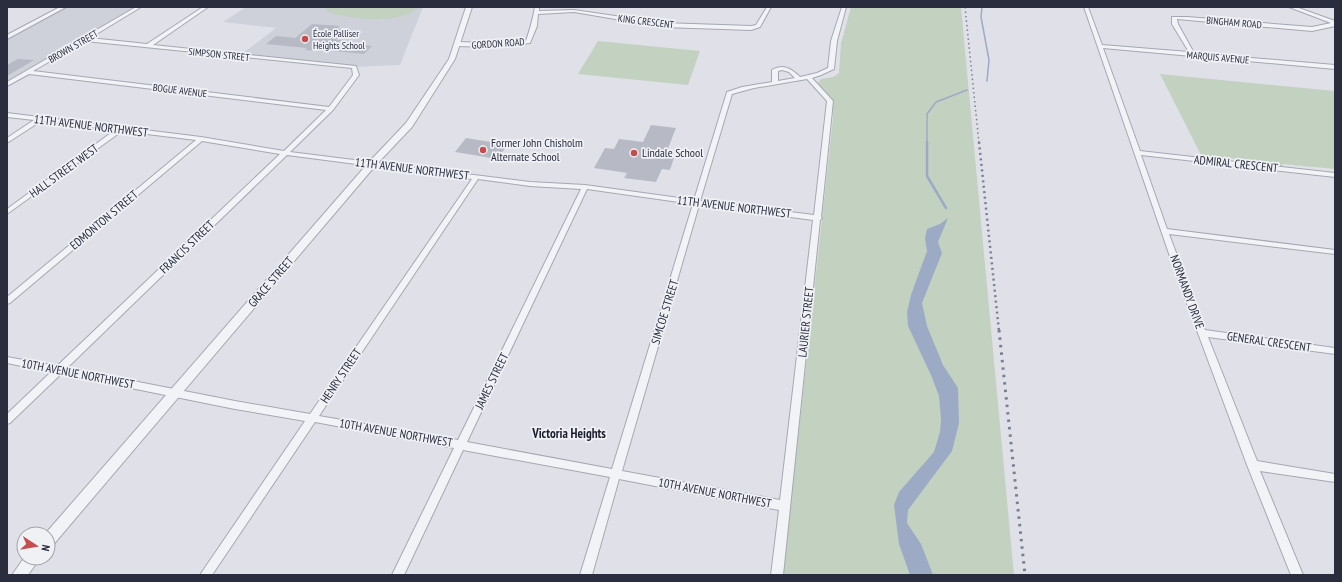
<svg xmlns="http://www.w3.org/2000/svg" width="1342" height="582" font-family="'PT Sans Narrow',sans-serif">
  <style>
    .built { fill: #ced0da }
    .green { fill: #c3d1c1 }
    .water { fill: #9daac6 }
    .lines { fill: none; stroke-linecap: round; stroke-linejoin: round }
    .stream-far1 { stroke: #9daac6; stroke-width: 1.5 }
    .stream { stroke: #9daac6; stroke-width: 2.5 }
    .building { fill: #b7bac4 }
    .minor-casing { stroke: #a5a7b2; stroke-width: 2 }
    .tertiary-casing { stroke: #a5a7b2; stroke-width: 2 }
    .minor { fill: #f2f3f6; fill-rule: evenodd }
    .tertiary { fill: #f2f3f6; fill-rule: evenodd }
    .rail-far2 { stroke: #7a7f90; stroke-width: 1.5; stroke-dasharray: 1.5 3; stroke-linecap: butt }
    .rail-far1 { stroke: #7a7f90; stroke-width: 2.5; stroke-dasharray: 2 3.5; stroke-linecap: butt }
    .rail { stroke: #7a7f90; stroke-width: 3; stroke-dasharray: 2.5 5; stroke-linecap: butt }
    .poi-dot { fill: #c64d4c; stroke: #eff1f5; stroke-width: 1.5 }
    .labels { text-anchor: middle; stroke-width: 3.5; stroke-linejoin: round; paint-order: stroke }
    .far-street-label { font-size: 10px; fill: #292d3e; stroke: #eff1f5 }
    .far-poi-label { font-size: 10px; fill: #292d3e; stroke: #eff1f5; text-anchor: start }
    .street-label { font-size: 12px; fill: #292d3e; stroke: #eff1f5 }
    .poi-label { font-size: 12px; fill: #292d3e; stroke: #eff1f5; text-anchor: start }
    .neighbourhood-label { font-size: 13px; font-weight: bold; fill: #1b1f2f; stroke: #eff1f5 }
  </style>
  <rect width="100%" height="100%" fill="#e0e1e8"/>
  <path class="built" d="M64,7H139L7,84V37Z
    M246,7H423L400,65L354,67L239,56L276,28L223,22Z"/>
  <path class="green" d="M325,7H419C404,25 346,20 327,11Z
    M851,7H961L1014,575H783L833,118C833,98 831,97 818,83L821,79L833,77L839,73L841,43Z
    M598,41L700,51L688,85L578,74Z
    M1160,74L1335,91V169L1282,164L1284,168L1258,166L1256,161L1201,155Z"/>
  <path class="water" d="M948,218L938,242L942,253L922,303L927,326L943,365L958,388L959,423L952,451L908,510L907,523L921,544L933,575H910L899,544L894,505L899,492L934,452L940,432L941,419L939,396L931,375L908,326L907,312L911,295L927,251L925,238L927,229L940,224Z"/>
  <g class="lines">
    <path class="stream-far1" d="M982,7L981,17L989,60L987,81
      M927,143V114L936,102L967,90"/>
    <path class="stream" d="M927,142V176L946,208"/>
  </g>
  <path class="building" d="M312,24L340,26L336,29L346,30L336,40H341L338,43L372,46L364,54L324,50L321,51L305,50L307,48L266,44L276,36L295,38Z
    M18,59L34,60L7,76V65Z
    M651,125L676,128L665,156L674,158L670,170L662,169L656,182L624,178L627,173L594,168L605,148L614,149L619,139L643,142Z
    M466,138L497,143L495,145L506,147L499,157L493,156L491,158L455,152Z"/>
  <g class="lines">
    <g class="minor-casing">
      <path id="minor" d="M60,7H66L7,39V35Z
        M136,7H141L90,38L147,44L203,7H208L153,45L356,66L359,75L333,110L290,152L530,182L585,185L694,200L727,92L742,87L772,82V70C783,63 792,69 800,77L817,73L828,68L831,41L842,7H846L837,41L834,69L821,75L812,78L833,101L821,217L822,218L820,220L783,575H771L779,510L619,479L592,575H580L610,477L463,450L404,575H392L454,448L315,422L212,575H200L305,421L235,409L61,374L10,423L7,424V414L51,372L7,363V357L57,366L280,154L202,141L10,303L7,304V297L196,140L122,131L7,214V209L115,130L41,121L7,143V138L34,120L7,117V113L201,137L284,151L326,110L29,74L7,86V82ZM85,41L352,68L353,75L329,107L33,71ZM782,70L789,72L795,78L778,81V71ZM807,79L827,101L814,215L700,201L732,94L754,88ZM287,155L472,179L310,414L235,401L67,368ZM478,179L530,186L581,189L458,440L319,416ZM587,189L693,204L612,469L467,442ZM699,205L813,220L780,500L622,471Z
        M535,7H539V11L574,10L663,23L751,26L756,25L767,7H771L760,27L751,30L663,27L574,12L538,14L537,26L530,43L490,47L457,46L454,44L457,42L490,43L526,41C530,29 533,18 535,7Z
        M1084,7H1088L1102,45L1189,52L1172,24V17H1187L1312,27L1331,23L1289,7H1296L1335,21V26L1312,31L1177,19L1178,24L1194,53L1335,65V69L1103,48L1140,151L1335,173V177L1141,155L1167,229L1335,250V254L1169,234L1205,330L1335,348V354L1208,337L1257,461L1335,474V482L1260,471L1303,575H1291L1247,465L1176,274Z"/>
    </g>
    <g class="tertiary-casing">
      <path id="tertiary" d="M466,7H472L455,59L412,127L375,166L53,545L48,547V534H45L369,162L406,123L449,59Z
        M24,558H40L28,575H12Z"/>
    </g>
    <use href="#minor" class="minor"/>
    <use href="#tertiary" class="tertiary"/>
    <path class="rail-far2" d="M965,7L979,143"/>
    <path class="rail-far1" d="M979,142L999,331"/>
    <path class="rail" d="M999,330L1025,575"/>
  </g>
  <g class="poi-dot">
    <circle cx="305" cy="39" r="4"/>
    <circle cx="483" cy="150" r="4"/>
    <circle cx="634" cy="153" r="4"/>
  </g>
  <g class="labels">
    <g class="far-street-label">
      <text transform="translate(646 21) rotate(7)" y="4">KING CRESCENT</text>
      <text transform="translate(1234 22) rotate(5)" y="4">BINGHAM ROAD</text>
      <text transform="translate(498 43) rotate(-4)" y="4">GORDON ROAD</text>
      <text transform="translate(73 46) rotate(-30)" y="4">BROWN STREET</text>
      <text transform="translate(219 54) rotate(6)" y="4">SIMPSON STREET</text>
      <text transform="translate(1218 57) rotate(5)" y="4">MARQUIS AVENUE</text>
      <text transform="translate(180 90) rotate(7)" y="4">BOGUE AVENUE</text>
    </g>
    <g class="far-poi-label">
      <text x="313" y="37">École Palliser<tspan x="313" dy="12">Heights School</tspan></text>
    </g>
    <g class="street-label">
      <text transform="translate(91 126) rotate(7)" y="4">11TH AVENUE NORTHWEST</text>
      <text transform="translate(1236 164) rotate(6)" y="4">ADMIRAL CRESCENT</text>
      <text transform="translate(412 169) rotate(7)" y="4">11TH AVENUE NORTHWEST</text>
      <text transform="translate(64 171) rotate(-36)" y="4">HALL STREET WEST</text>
      <text transform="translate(734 207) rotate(7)" y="4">11TH AVENUE NORTHWEST</text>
      <text transform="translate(104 220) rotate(-40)" y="4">EDMONTON STREET</text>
      <text transform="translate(187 247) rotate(-44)" y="4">FRANCIS STREET</text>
      <text transform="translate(271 282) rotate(-49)" y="4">GRACE STREET</text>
      <text transform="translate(1187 292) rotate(70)" y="4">NORMANDY DRIVE</text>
      <text transform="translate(665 312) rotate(-73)" y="4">SIMCOE STREET</text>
      <text transform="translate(806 322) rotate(-84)" y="4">LAURIER STREET</text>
      <text transform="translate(1269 342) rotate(8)" y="4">GENERAL CRESCENT</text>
      <text transform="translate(78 374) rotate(11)" y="4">10TH AVENUE NORTHWEST</text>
      <text transform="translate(341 376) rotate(-56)" y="4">HENRY STREET</text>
      <text transform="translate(492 381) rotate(-64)" y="4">JAMES STREET</text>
      <text transform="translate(396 433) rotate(10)" y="4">10TH AVENUE NORTHWEST</text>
      <text transform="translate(715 493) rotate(11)" y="4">10TH AVENUE NORTHWEST</text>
    </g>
    <g class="poi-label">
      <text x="491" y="147">Former John Chisholm<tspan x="491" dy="14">Alternate School</tspan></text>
      <text x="642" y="157">Lindale School</text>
    </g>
    <g class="neighbourhood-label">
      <text x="569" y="438">Victoria Heights</text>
    </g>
  </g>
  <rect width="1342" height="582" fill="none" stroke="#292d3e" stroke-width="16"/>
  <g transform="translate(36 546) rotate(102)"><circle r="19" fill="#eff1f5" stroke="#a0a3ac"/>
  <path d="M0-3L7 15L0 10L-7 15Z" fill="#c64d4c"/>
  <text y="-6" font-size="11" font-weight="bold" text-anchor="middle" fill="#292d3e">N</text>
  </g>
</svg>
